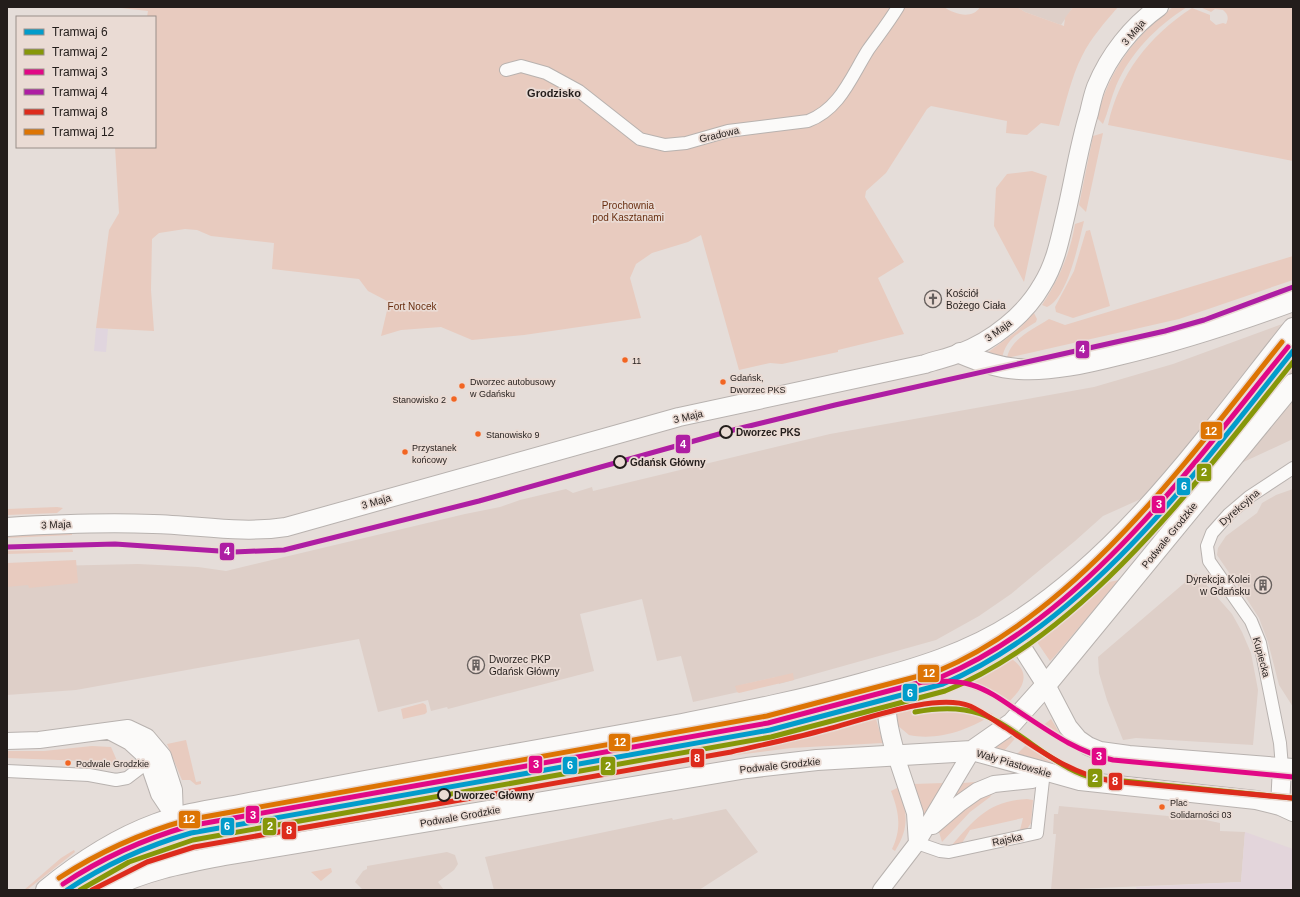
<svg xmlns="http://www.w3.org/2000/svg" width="1300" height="897" font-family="Arial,sans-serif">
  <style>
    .built { fill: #decfc8 }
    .industrial { fill: #e0d5de }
    .education { fill: #e3d5db }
    .green { fill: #e8cbbf }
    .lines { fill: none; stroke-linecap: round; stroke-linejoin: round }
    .minor-casing { stroke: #b8b2af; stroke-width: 14 }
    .tertiary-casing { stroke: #b8b2af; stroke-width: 18 }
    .secondary-casing { stroke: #b8b2af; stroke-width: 20 }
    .primary-casing { stroke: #b8b2af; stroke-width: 22 }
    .minor { stroke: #fbfaf9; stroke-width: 12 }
    .tertiary { stroke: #fbfaf9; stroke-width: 16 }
    .secondary { stroke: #fbfaf9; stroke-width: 18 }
    .primary { stroke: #fbfaf9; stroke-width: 20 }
    .tram-1-casing { stroke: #eadbd4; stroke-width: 8 }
    .tram-2-casing { stroke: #eadbd4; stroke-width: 8 }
    .tram-3-casing { stroke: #eadbd4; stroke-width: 8 }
    .tram-4-casing { stroke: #eadbd4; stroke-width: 8 }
    .tram-5-casing { stroke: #eadbd4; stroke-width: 8 }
    .tram-6-casing { stroke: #eadbd4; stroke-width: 8 }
    .tram-1 { stroke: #029ccb; stroke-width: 5 }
    .tram-2 { stroke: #869709; stroke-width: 5 }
    .tram-3 { stroke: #e10886; stroke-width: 5 }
    .tram-4 { stroke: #ae1ea3; stroke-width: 5 }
    .tram-5 { stroke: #dd2b1c; stroke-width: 5 }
    .tram-6 { stroke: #dd7403; stroke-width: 5 }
    .bus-dot { fill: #f26522; stroke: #eadbd4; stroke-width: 1.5 }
    .stop-dot { fill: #eadbd4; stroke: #231d1b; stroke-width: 2 }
    .labels { text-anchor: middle; stroke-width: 3.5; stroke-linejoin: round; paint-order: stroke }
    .bus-label { font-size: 9px; fill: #231d1b; stroke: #eadbd4; text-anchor: start }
    .street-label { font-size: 10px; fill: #231d1b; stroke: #eadbd4 }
    .park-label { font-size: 10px; fill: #692f11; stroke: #eadbd4 }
    .poi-label { font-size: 10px; fill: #231d1b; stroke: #eadbd4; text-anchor: start }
    .stop-label { font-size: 10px; font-weight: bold; fill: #231d1b; stroke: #eadbd4; text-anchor: start }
    .neighbourhood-label { font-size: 11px; font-weight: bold; fill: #231d1b; stroke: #eadbd4 }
    .line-badge { stroke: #eadbd4; stroke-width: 1.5 }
    .badge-label { font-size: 11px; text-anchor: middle; font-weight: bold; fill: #fff }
  </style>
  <rect width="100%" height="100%" fill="#e5ddd9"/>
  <path class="built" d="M1017,7H1073L1061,25L1025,12Z
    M1293,320V439L1196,484L1143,498L1103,516L1075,541L1011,594L979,616L936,640L779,684L776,677L741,685L743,691L693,702L681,656L657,661L642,599L580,614L594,671L448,709L447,707L431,711L428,700L378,712L359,639L76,690L7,695V567L138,564L198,567L226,571L465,514L500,507L520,500L566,489L573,493L592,487L593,491L830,434L1094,387L1173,364Z
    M1293,489V707L1279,685L1268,642L1259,618L1243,593L1217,555L1218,548L1226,536L1257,513L1262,503L1276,495Z
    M1196,573L1232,614L1242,632L1251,653L1258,690L1253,745L1136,738L1123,740L1107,700L1099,673L1098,657Z
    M1059,806L1201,819L1220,823V831L1245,832L1241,882L1051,890L1056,834H1053L1054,814H1058Z
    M726,809L758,852L699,890H494L485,857L672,818L673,820Z
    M447,852L455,855L458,864L454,870L438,882L444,890H363L355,882L363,871L367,869V866Z"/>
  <path class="industrial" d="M96,328L108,329L106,352L94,351Z"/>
  <path class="education" d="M1245,832L1293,849V890H1137L1136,887L1241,882Z"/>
  <path class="green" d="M112,7H944C954,14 972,20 980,7H1017L1025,12L1064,26L1065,18L1073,7H1118C1105,22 1091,38 1082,56C1071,78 1066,102 1059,126L1041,123L1027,135L1006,133L1007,121L931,106L927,109L886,173L866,191L865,197L904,262L878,278L904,334L838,350V352L782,364L770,363L739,370L701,235L688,242L652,253L636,264L630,278L641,318L524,335L472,340L441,327L401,330L381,336L389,302L368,291L359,279L272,269L274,243L211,236L197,230L185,229L159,233L152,239L151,290L154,331L96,328L109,230L119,213L115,147H155V17H147L148,11Z
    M1173,7H1187C1157,26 1130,53 1116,86C1111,98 1108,112 1103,124L1097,118C1109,70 1134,37 1173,7Z
    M1200,7H1293V161L1108,125C1119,74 1149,36 1192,8L1210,15V20L1216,25L1223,23L1226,24C1229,18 1228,14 1223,10L1215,9L1211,12Z
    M1103,133L1086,212L1079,205L1093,136Z
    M1032,171L1047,176L1024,282L994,226L996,188L1007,174Z
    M1084,221C1079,241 1068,298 1047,307L1042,305C1059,279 1070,254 1075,224Z
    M1090,230L1110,306L1073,318L1056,312L1055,307L1074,271L1086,231Z
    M1293,256V280L1179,319L1007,358C1010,339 1034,329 1049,319L1065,325Z
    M1034,313L1037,319L1036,322C1020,332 1005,339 1002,359L987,353L1017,331Z
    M57,507L63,508L57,513L7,515V509Z
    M72,533V535L7,538V535Z
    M72,546L73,552L7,554V549Z
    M76,560L78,583L29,588L28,585L7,587V563Z
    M1119,580L1054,657L1050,661L1037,642L1109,582Z
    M996,655L957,675L903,693C919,682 941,678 959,671C971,666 983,657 996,655Z
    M1012,659C1035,676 1019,692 1005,706L985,694L963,686L987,675Z
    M793,673L794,680L739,693L737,692L735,686Z
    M882,691L878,700L754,730L608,756L606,747L758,721Z
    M952,702L976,706L993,714C970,730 937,741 909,735L897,725L896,713L933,703Z
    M423,703L426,705L427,712L425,714L403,719L401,709Z
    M876,719L883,743L791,748L714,758L705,756L788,742Z
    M1051,719L1062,737L1073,749L1041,727Z
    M1018,731L1021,732L1003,752L990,748Z
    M186,740L196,782L201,781V784L196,785L190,780H182L167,744Z
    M1031,740L1067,766L1081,773L1015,756Z
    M92,746L111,747L118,763L111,765L85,761L7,758V751H44Z
    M673,759L674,760L663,767L613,776L611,769Z
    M988,781L943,815L963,783Z
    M944,783L923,819L913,784Z
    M899,787C907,813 910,827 895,851L892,849C902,828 899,812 891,791Z
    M991,790L992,794L990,797L970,812L942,842L939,832L949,819Z
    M1027,799L1033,800L1031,823L1027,829L1020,830L1023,818L970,830L962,843L952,845C975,819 989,801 1027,799Z
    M323,800L324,806L288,812L287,811Z
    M326,819L327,826L209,847L202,846L198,842Z
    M166,830L168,836L120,854L70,883L66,884L130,844Z
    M74,850L75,852L27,890H24L61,858Z
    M331,868L332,872L321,881L311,872Z"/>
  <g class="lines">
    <g class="minor-casing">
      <path id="minor" d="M506,70L521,66L546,73L579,91L640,139L665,145L686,143L728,131L808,121C840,109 851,77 868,50C878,36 889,22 898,7
        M1282,767L1280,743L1260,643L1251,621L1209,561L1207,546L1212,533L1229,514L1249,497L1293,468
        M7,771L89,775L116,780L127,778L148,762L156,759
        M917,843L940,851L949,852L1037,833L1044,771"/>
    </g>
    <g class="tertiary-casing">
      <path id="tertiary" d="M109,731L130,742L142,753L148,762L159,794L175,818
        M7,741L39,740L128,728L147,737L163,756L174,790L175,818L189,862
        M896,756L915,813L917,843
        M933,826L960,803L977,791L994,784L1032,780L1044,771
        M881,890L917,843L972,751"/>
    </g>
    <g class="secondary-casing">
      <path id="secondary" d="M7,527C56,524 104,522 153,524C198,525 241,534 286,527L679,417L925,364C936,360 948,358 960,353C992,341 1025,315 1042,285C1054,266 1059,244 1064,222C1073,186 1078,149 1089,113C1091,104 1093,95 1096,87C1109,55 1132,26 1159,7
        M1003,630L1023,649L1046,685L1068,727L1078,739L1088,746L1100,751L1129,755L1293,768
        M972,751L1080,781L1256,800L1280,806L1293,812
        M896,756C888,724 880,705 897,674
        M1280,806L1282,767"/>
    </g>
    <g class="primary-casing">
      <path id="primary" d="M960,353C979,361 998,368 1019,369C1052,371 1086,363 1118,355C1178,341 1236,322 1293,301
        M46,890C79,863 115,839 156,824C182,814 211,810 239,805C281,797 323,789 365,781C471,762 576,743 682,724C743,712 803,700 863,683C916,669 969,653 1015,623C1128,551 1211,431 1293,328
        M106,890C144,870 183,863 225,855L747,768L817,760L972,751L1012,723L1046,685L1293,384"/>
    </g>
    <use href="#minor" class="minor"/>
    <use href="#tertiary" class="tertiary"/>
    <use href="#secondary" class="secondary"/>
    <use href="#primary" class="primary"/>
    <g class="tram-1-casing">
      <path id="tram-1" d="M67,890C106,864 146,846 191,833L770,730L943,684C1088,622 1197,471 1293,351"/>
    </g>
    <g class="tram-2-casing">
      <path id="tram-2" d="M915,712C977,700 997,720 1046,754C1061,764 1076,774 1094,778L1292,798
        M80,890L129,862L193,840L771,737L945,691C1085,635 1201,477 1293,362"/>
    </g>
    <g class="tram-3-casing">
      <path id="tram-3" d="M923,682C940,681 956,680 972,685C988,690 1002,700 1015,709C1047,730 1076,752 1113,760L1293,777
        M63,884C102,858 144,839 189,826L768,723L941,677C1084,617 1192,465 1288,347"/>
    </g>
    <g class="tram-4-casing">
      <path id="tram-4" d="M7,547L115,544L234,552L284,550L479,501L737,429L835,405L1165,331L1204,320L1293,287"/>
    </g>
    <g class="tram-5-casing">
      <path id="tram-5" d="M92,890L147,862L194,847L731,752C761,745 791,739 820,731C859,722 933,692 970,706C983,712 995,721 1006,728C1039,750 1071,774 1111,781L1292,798"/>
    </g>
    <g class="tram-6-casing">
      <path id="tram-6" d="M59,878C99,852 141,833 187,820L767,716L938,671C1079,611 1189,458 1282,342"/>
    </g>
    <use href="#tram-1" class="tram-1"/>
    <use href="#tram-2" class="tram-2"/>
    <use href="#tram-3" class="tram-3"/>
    <use href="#tram-4" class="tram-4"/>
    <use href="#tram-5" class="tram-5"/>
    <use href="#tram-6" class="tram-6"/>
  </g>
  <defs>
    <g id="church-ring" transform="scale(0.9)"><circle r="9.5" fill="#eadbd4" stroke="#67605e" stroke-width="1.5"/><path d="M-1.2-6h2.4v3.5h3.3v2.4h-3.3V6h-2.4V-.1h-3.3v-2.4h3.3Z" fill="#67605e"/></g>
    <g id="building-ring" transform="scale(0.9)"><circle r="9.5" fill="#eadbd4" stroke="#67605e" stroke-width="1.5"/><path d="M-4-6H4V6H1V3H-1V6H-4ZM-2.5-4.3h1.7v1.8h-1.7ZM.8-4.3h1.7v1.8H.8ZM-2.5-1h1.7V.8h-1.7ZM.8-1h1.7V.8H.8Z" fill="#67605e"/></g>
  </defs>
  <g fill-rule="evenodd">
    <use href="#church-ring" x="933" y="299"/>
    <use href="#building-ring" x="1263" y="585"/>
    <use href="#building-ring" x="476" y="665"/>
  </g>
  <g class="bus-dot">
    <circle cx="625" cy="360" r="3.5"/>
    <circle cx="723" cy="382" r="3.5"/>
    <circle cx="462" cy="386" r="3.5"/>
    <circle cx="454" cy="399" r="3.5"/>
    <circle cx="478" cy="434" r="3.5"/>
    <circle cx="405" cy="452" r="3.5"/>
    <circle cx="68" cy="763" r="3.5"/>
    <circle cx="1162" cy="807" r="3.5"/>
  </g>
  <g class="stop-dot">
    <circle cx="726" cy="432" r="6"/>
    <circle cx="620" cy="462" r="6"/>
    <circle cx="444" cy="795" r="6"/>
  </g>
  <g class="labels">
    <g class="bus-label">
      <text x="632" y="364">11</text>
      <text x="730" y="381">Gdańsk,<tspan x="730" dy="12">Dworzec PKS</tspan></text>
      <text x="470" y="385">Dworzec autobusowy<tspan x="470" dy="12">w Gdańsku</tspan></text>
      <text x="446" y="403" text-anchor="end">Stanowisko 2</text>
      <text x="486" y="438">Stanowisko 9</text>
      <text x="412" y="451">Przystanek<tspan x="412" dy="12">końcowy</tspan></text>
      <text x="76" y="767">Podwale Grodzkie</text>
      <text x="1170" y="806">Plac<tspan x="1170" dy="12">Solidarności 03</tspan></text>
    </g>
    <g class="street-label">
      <text transform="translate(1133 32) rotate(-49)" y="4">3 Maja</text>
      <text transform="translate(719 134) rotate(-13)" y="4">Gradowa</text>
      <text transform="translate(998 330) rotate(-36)" y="4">3 Maja</text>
      <text transform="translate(688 416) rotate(-13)" y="4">3 Maja</text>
      <text transform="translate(376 501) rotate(-16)" y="4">3 Maja</text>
      <text transform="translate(1239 507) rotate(-41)" y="4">Dyrekcyjna</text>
      <text transform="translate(56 524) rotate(-3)" y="4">3 Maja</text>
      <text transform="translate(1169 535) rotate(-51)" y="4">Podwale Grodzkie</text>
      <text transform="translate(1262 657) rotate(75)" y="4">Kupiecka</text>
      <text transform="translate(1014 763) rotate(16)" y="4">Wały Piastowskie</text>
      <text transform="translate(780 765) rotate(-6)" y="4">Podwale Grodzkie</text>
      <text transform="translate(460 816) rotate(-10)" y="4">Podwale Grodzkie</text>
      <text transform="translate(1007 839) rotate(-12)" y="4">Rajska</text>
    </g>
    <g class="park-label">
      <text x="628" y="209">Prochownia<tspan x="628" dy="12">pod Kasztanami</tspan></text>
      <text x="412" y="310">Fort Nocek</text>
    </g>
    <g class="poi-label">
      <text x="946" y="297">Kościół<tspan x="946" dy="12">Bożego Ciała</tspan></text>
      <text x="1250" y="583" text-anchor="end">Dyrekcja Kolei<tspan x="1250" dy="12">w Gdańsku</tspan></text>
      <text x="489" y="663">Dworzec PKP<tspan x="489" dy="12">Gdańsk Główny</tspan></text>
    </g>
    <g class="stop-label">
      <text x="736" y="436">Dworzec PKS</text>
      <text x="630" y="466">Gdańsk Główny</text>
      <text x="454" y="799">Dworzec Główny</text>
    </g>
    <g class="neighbourhood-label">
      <text x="554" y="97">Grodzisko</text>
    </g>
  </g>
  <g class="line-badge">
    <rect x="1075" y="340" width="15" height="19" rx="4" fill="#ae1ea3"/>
    <rect x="1200" y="421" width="23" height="19" rx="4" fill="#dd7403"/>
    <rect x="675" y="434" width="16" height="20" rx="4" fill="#ae1ea3"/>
    <rect x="1196" y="463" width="16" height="19" rx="4" fill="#869709"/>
    <rect x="1176" y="477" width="15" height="19" rx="4" fill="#029ccb"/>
    <rect x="1151" y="495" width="15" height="19" rx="4" fill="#e10886"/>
    <rect x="219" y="542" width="16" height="19" rx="4" fill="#ae1ea3"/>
    <rect x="917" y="664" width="23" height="19" rx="4" fill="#dd7403"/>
    <rect x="902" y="683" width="16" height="19" rx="4" fill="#029ccb"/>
    <rect x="608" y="733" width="23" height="19" rx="4" fill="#dd7403"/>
    <rect x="1091" y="747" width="16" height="19" rx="4" fill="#e10886"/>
    <rect x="690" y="748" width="15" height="20" rx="4" fill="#dd2b1c"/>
    <rect x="528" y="755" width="15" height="19" rx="4" fill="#e10886"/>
    <rect x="562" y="756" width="16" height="19" rx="4" fill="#029ccb"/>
    <rect x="600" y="756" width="16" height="20" rx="4" fill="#869709"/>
    <rect x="1087" y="768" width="16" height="20" rx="4" fill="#869709"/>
    <rect x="1108" y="772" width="15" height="19" rx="4" fill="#dd2b1c"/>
    <rect x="245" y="805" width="15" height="19" rx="4" fill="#e10886"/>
    <rect x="178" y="810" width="23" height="19" rx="4" fill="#dd7403"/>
    <rect x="262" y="817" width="15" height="19" rx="4" fill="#869709"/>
    <rect x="220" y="817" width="15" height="19" rx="4" fill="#029ccb"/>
    <rect x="281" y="821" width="16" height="19" rx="4" fill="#dd2b1c"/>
  </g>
  <g class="badge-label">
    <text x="1082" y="353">4</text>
    <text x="1211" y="435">12</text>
    <text x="683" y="448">4</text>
    <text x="1204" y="476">2</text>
    <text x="1184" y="490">6</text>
    <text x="1159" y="508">3</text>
    <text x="227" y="555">4</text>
    <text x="929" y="677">12</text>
    <text x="910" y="697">6</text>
    <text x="620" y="746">12</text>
    <text x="1099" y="760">3</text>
    <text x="697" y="762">8</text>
    <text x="536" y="768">3</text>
    <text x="570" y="769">6</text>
    <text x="608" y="770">2</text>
    <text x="1095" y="782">2</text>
    <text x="1115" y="785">8</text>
    <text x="253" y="819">3</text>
    <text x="189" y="823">12</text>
    <text x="270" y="830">2</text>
    <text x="227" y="830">6</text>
    <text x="289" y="834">8</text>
  </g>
  <rect width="1300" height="897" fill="none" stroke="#231d1b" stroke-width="16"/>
  <rect x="16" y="16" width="140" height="132" fill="#eadbd4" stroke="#9a8f8a"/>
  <rect x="24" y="29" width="20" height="6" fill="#029ccb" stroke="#9a8f8a"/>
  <text x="52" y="36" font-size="12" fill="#231d1b">Tramwaj 6</text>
  <rect x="24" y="49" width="20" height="6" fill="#869709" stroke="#9a8f8a"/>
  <text x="52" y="56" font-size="12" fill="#231d1b">Tramwaj 2</text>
  <rect x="24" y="69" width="20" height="6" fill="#e10886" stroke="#9a8f8a"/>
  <text x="52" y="76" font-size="12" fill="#231d1b">Tramwaj 3</text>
  <rect x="24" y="89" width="20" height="6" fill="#ae1ea3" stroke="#9a8f8a"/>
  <text x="52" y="96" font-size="12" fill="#231d1b">Tramwaj 4</text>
  <rect x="24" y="109" width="20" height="6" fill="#dd2b1c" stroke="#9a8f8a"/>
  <text x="52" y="116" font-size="12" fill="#231d1b">Tramwaj 8</text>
  <rect x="24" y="129" width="20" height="6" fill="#dd7403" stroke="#9a8f8a"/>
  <text x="52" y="136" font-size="12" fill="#231d1b">Tramwaj 12</text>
</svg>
